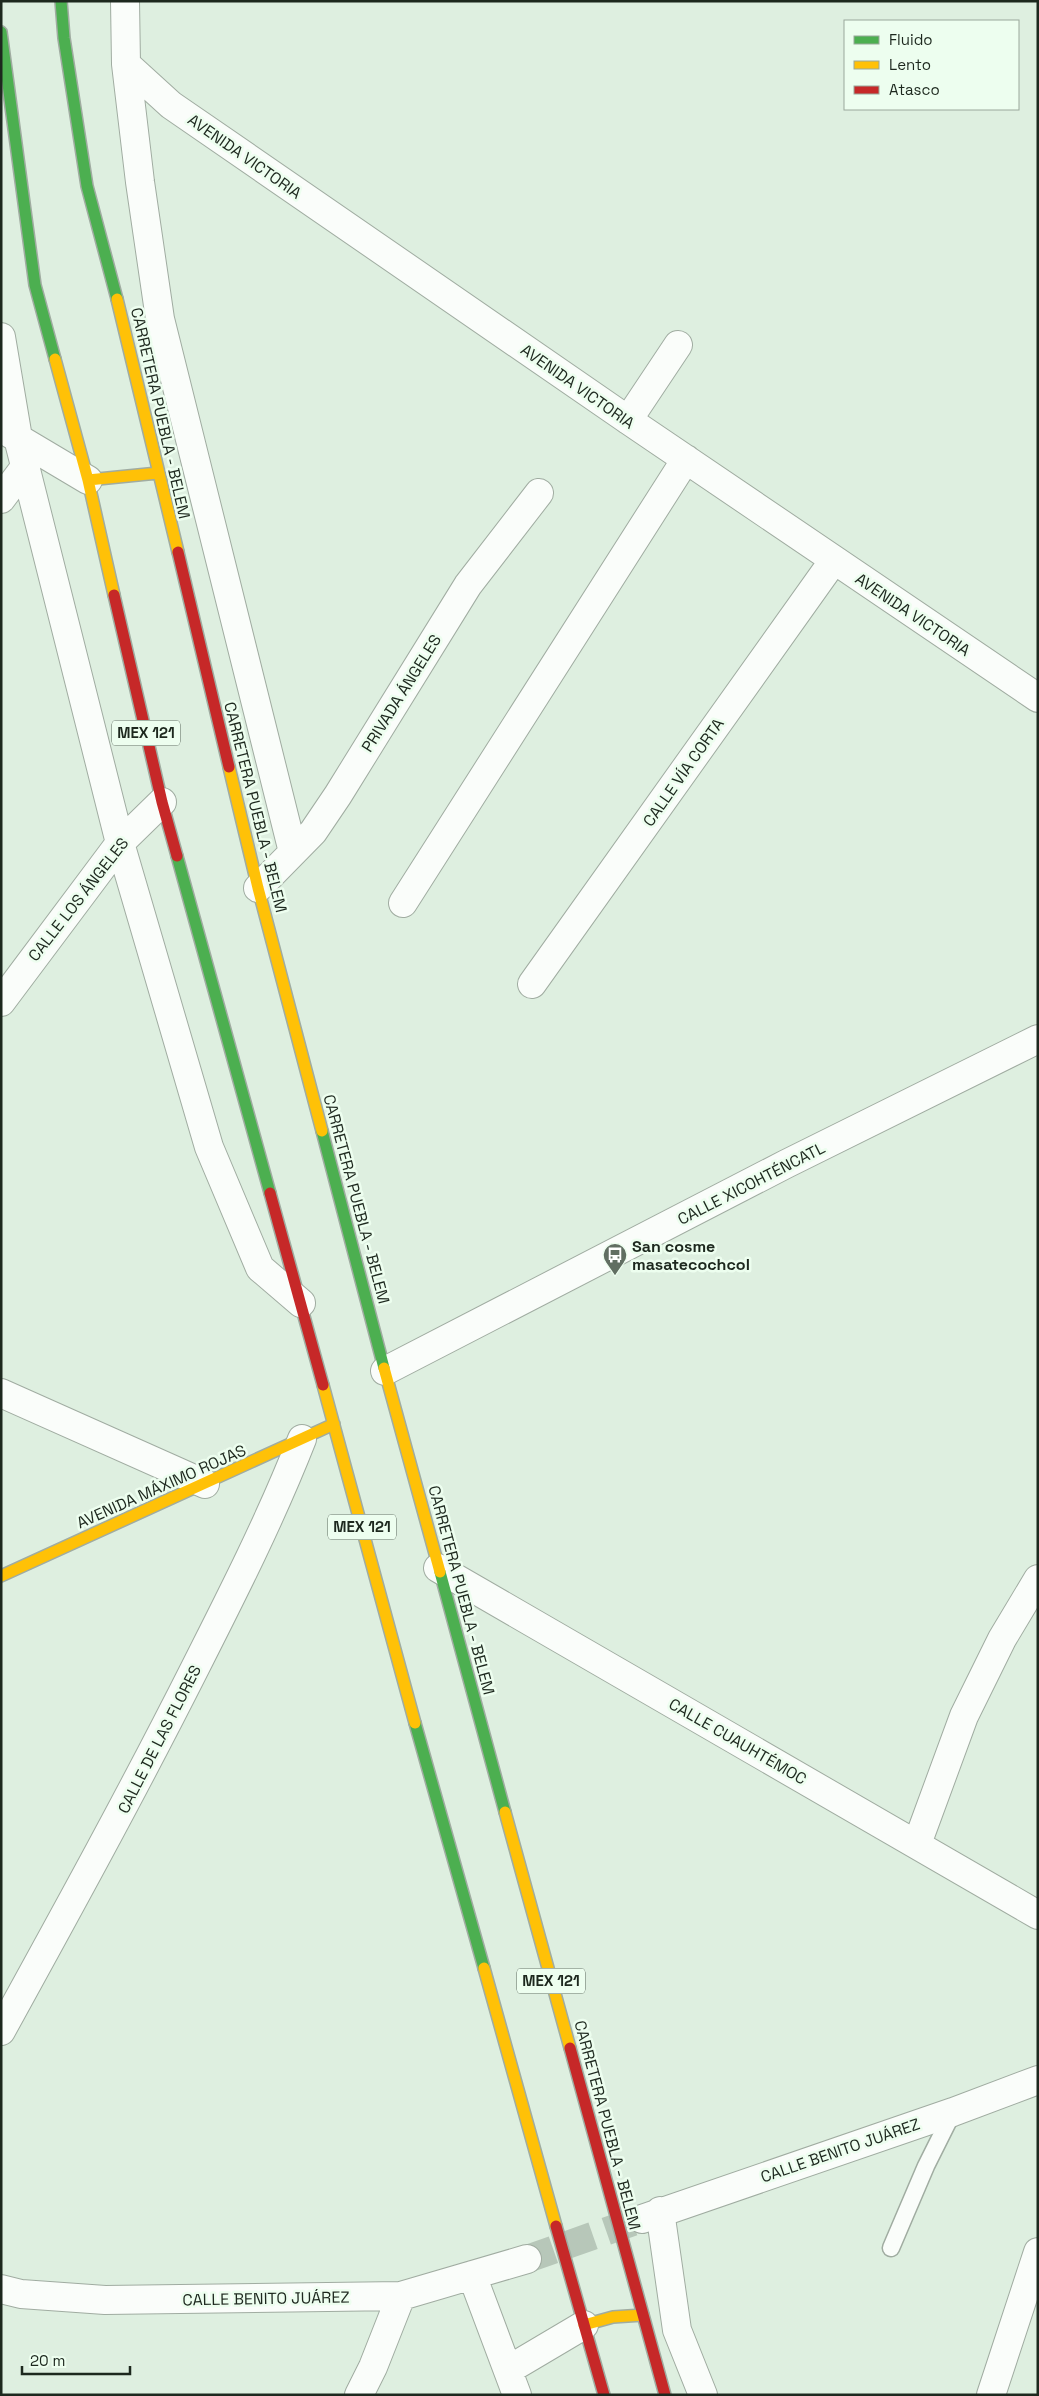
<svg xmlns="http://www.w3.org/2000/svg" width="1039" height="2396" font-family="'Space Grotesk',sans-serif">
  <style>
    .lines { fill: none; stroke-linecap: round; stroke-linejoin: round }
    .street-tunnel { stroke: #b7c7b9; stroke-width: 28; stroke-dasharray: 28 14; stroke-linecap: butt }
    .lane-casing { stroke: #a0aca1; stroke-width: 19 }
    .street-casing { stroke: #a0aca1; stroke-width: 30 }
    .fast-casing { stroke: #a0aca1; stroke-width: 14 }
    .slow-casing { stroke: #a0aca1; stroke-width: 14 }
    .jam-casing { stroke: #a0aca1; stroke-width: 14 }
    .lane { stroke: #fafdfa; stroke-width: 16 }
    .street { stroke: #fafdfa; stroke-width: 28 }
    .fast { stroke: #4caf50; stroke-width: 11 }
    .slow { stroke: #ffc107; stroke-width: 11 }
    .jam { stroke: #c62828; stroke-width: 11 }
    .labels { text-anchor: middle; stroke-width: 5; stroke-linejoin: round; paint-order: stroke }
    .shield { fill: #edfeef; stroke: #5b685d; stroke-width: 1 }
    .shield-label { font-size: 15px; font-weight: bold; fill: #1d281e }
    .street-label { font-size: 16px; fill: #1d281e; stroke: #edfeef }
    .poi-label { font-size: 16px; font-weight: bold; fill: #1d281e; stroke: #edfeef; text-anchor: start }
  </style>
  <rect width="100%" height="100%" fill="#deefe0"/>
  <g class="lines">
    <path class="street-tunnel" d="M527,2259L641,2219"/>
    <g class="lane-casing">
      <path id="lane" d="M891,2248L926,2166L953,2112"/>
    </g>
    <g class="street-casing">
      <path id="street" d="M125,1L126,64L140,182L160,319L293,852
        M126,64L171,105L628,420L1038,698
        M1,337L18,438L120,843L209,1147L260,1268L301,1303
        M628,420L678,345
        M9,433L88,480
        M1,499L25,467
        M258,888L313,832L338,795L468,585L539,493
        M403,903L686,459
        M532,984L834,560
        M1,1002L120,843L162,802
        M385,1371L786,1164L1038,1039
        M1,1393L205,1484
        M438,1568L1038,1915
        M917,1844L964,1716L1002,1639L1038,1579
        M1,2031C67,1911 133,1791 195,1668C233,1593 271,1518 302,1439
        M660,2211L677,2330L703,2395
        M642,2219L953,2112L1038,2080
        M472,2275L517,2395
        M1,2289L21,2294L105,2300L401,2296L527,2259
        M508,2370L584,2325
        M359,2395L373,2367L401,2296
        M991,2395L1038,2252"/>
    </g>
    <g class="fast-casing">
      <path id="fast" d="M61,1L64,38L87,186L117,299
        M1,32L35,285L55,359
        M177,856L270,1193
        M322,1131L384,1368
        M440,1572L505,1812
        M415,1723L484,1968"/>
    </g>
    <g class="slow-casing">
      <path id="slow" d="M117,299L178,552
        M55,359L88,480L114,595
        M88,480L158,473
        M229,767L258,888L322,1131
        M384,1368L440,1572
        M323,1385L415,1723
        M1,1576L334,1424
        M505,1812L570,2048
        M484,1968L556,2226
        M584,2325L613,2317L643,2315"/>
    </g>
    <g class="jam-casing">
      <path id="jam" d="M178,552L229,767
        M114,595L162,802L177,856
        M270,1193L323,1385
        M570,2048L665,2395
        M556,2226L604,2395"/>
    </g>
    <use href="#lane" class="lane"/>
    <use href="#street" class="street"/>
    <use href="#fast" class="fast"/>
    <use href="#slow" class="slow"/>
    <use href="#jam" class="jam"/>
  </g>
  <defs>
    <g id="bus-pin" transform="scale(1.25)"><path d="M0 17L-7.5 6A9.5 9.5 0 1 1 7.5 6Z" fill="#616e62" stroke="#edfeef"/><path d="M-5-6H5V4H4V6H2V4H-2V6H-4V4H-5ZM-3.5-4V0h7V-4ZM-3.5 1.2v1.5H-2V1.2ZM2 1.2v1.5H3.5V1.2Z" fill="#fff"/></g>
  </defs>
  <g fill-rule="evenodd">
    <use href="#bus-pin" x="615" y="1255"/>
  </g>
  <g class="labels">
    <g class="shield">
      <rect x="112" y="720.5" width="68" height="25" rx="4"/>
      <rect x="328" y="1514.5" width="68" height="25" rx="4"/>
      <rect x="517" y="1968.5" width="68" height="25" rx="4"/>
    </g>
    <g class="shield-label">
      <text x="146" y="738">MEX 121</text>
      <text x="362" y="1532">MEX 121</text>
      <text x="551" y="1986">MEX 121</text>
    </g>
    <g class="street-label">
      <text transform="translate(245 156) rotate(35)" y="6">AVENIDA VICTORIA</text>
      <text transform="translate(578 386) rotate(35)" y="6">AVENIDA VICTORIA</text>
      <text transform="translate(161 413) rotate(77)" y="6">CARRETERA PUEBLA - BELEM</text>
      <text transform="translate(913 614) rotate(34)" y="6">AVENIDA VICTORIA</text>
      <text transform="translate(401 693) rotate(-58)" y="6">PRIVADA ÁNGELES</text>
      <text transform="translate(683 772) rotate(-55)" y="6">CALLE VÍA CORTA</text>
      <text transform="translate(256 807) rotate(76)" y="6">CARRETERA PUEBLA - BELEM</text>
      <text transform="translate(78 899) rotate(-52)" y="6">CALLE LOS ÁNGELES</text>
      <text transform="translate(751 1183) rotate(-27)" y="6">CALLE XICOHTÉNCATL</text>
      <text transform="translate(357 1199) rotate(75)" y="6">CARRETERA PUEBLA - BELEM</text>
      <text transform="translate(161 1486) rotate(-24)" y="6">AVENIDA MÁXIMO ROJAS</text>
      <text transform="translate(462 1590) rotate(75)" y="6">CARRETERA PUEBLA - BELEM</text>
      <text transform="translate(159 1739) rotate(-63)" y="6">CALLE DE LAS FLORES</text>
      <text transform="translate(738 1741) rotate(30)" y="6">CALLE CUAUHTÉMOC</text>
      <text transform="translate(608 2125) rotate(75)" y="6">CARRETERA PUEBLA - BELEM</text>
      <text transform="translate(840 2150) rotate(-19)" y="6">CALLE BENITO JUÁREZ</text>
      <text transform="translate(266 2298) rotate(-1)" y="6">CALLE BENITO JUÁREZ</text>
    </g>
    <g class="poi-label">
      <text x="632" y="1252">San cosme<tspan x="632" dy="18">masatecochcol</tspan></text>
    </g>
  </g>
  <rect width="1039" height="2396" fill="none" stroke="#1d281e" stroke-width="5"/>
  <rect x="844" y="20" width="175" height="90" fill="#edfeef" stroke="#9aa89b"/>
  <rect x="854" y="36" width="25" height="8" fill="#4caf50" stroke="#9aa89b"/>
  <text x="889" y="45" font-size="15" fill="#1d281e">Fluido</text>
  <rect x="854" y="61" width="25" height="8" fill="#ffc107" stroke="#9aa89b"/>
  <text x="889" y="70" font-size="15" fill="#1d281e">Lento</text>
  <rect x="854" y="86" width="25" height="8" fill="#c62828" stroke="#9aa89b"/>
  <text x="889" y="95" font-size="15" fill="#1d281e">Atasco</text>
  <path d="M22 2366v8h108v-8" fill="none" stroke="#1d281e" stroke-width="2.5"/>
  <text x="30" y="2366" font-size="15" fill="#1d281e" stroke="#edfeef" stroke-width="4" paint-order="stroke">20 m</text>
</svg>
